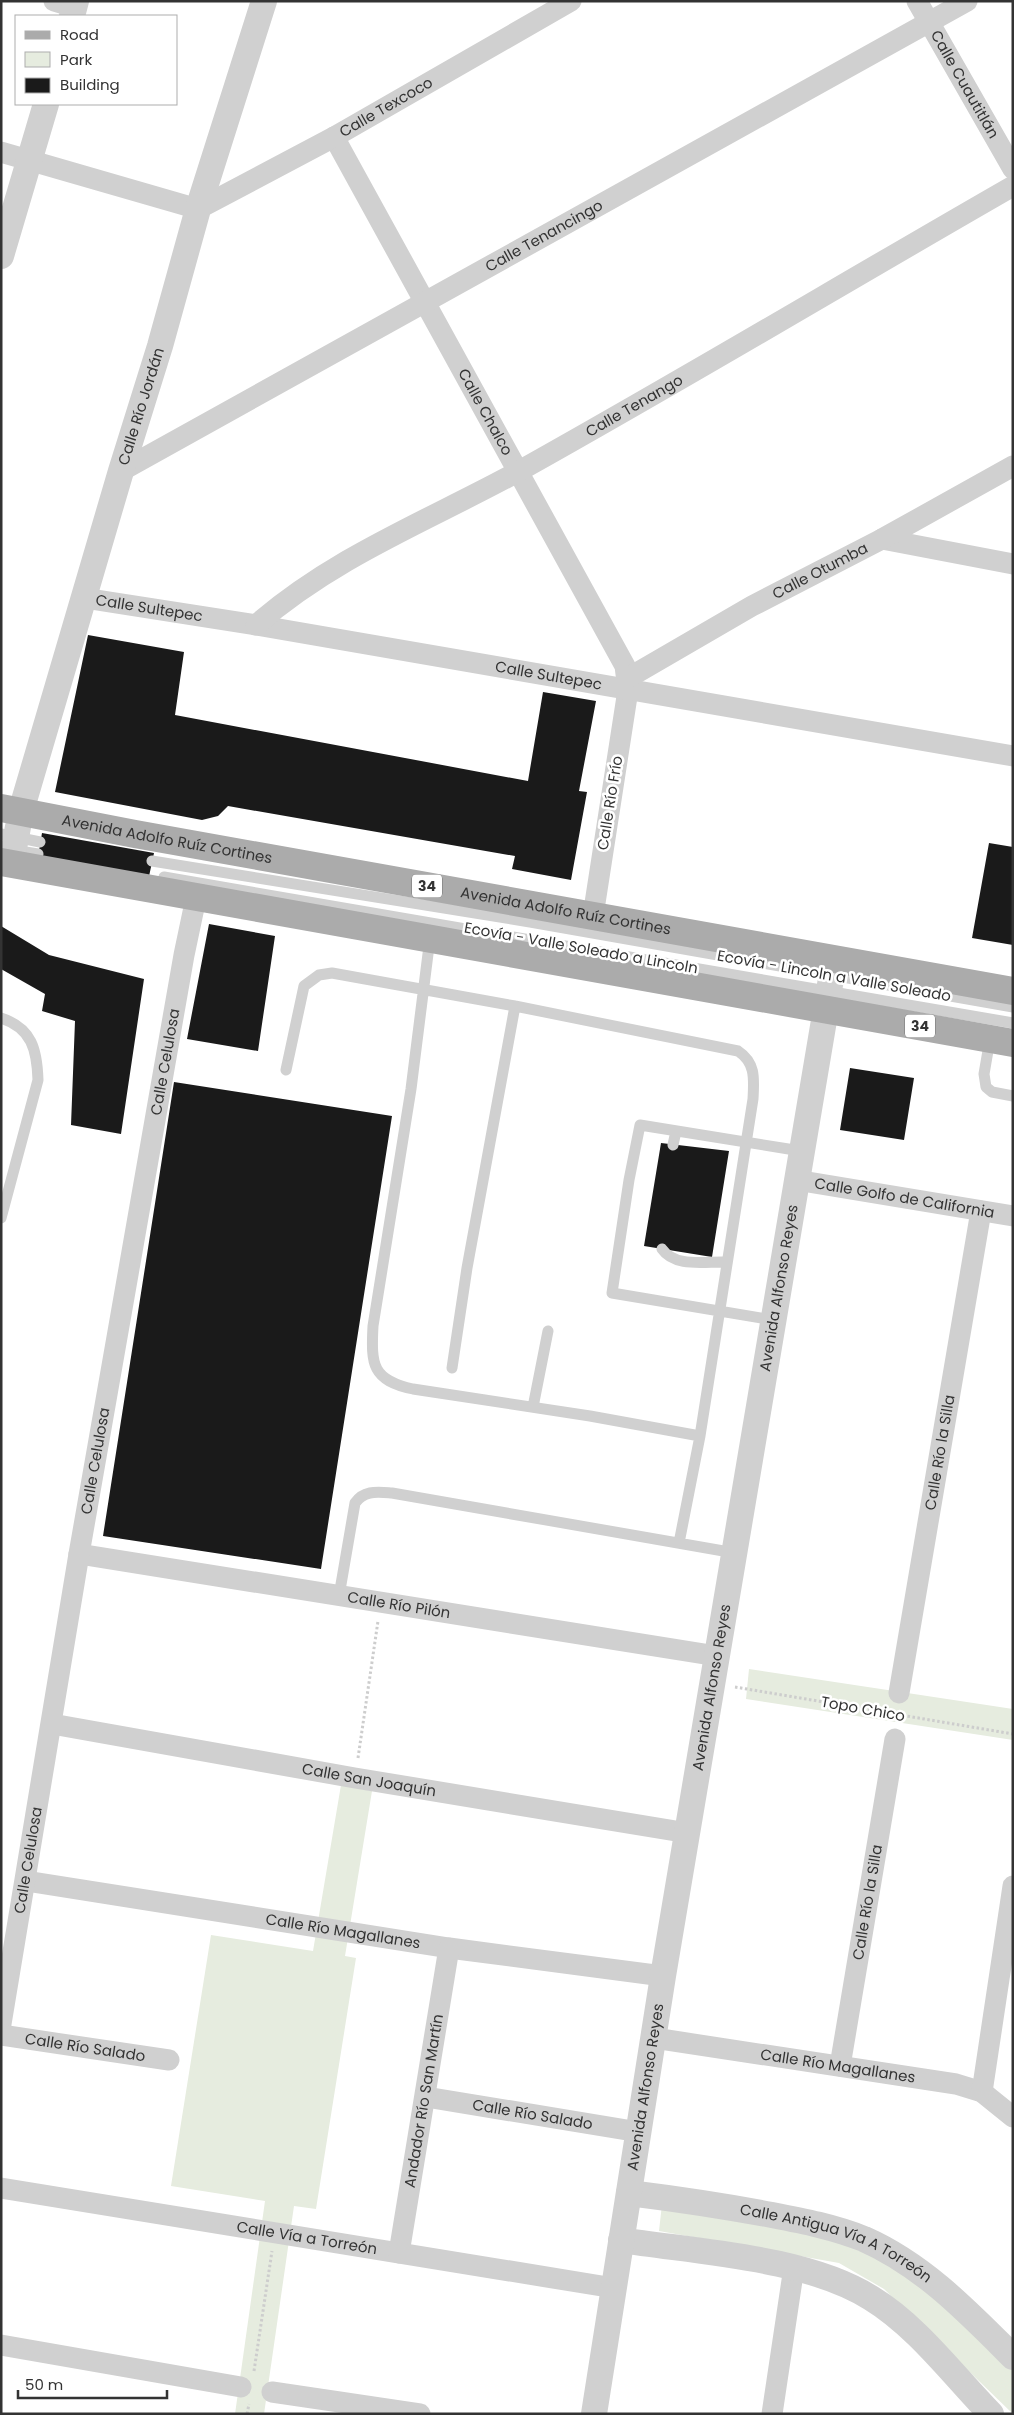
<svg xmlns="http://www.w3.org/2000/svg" width="1014" height="2415" font-family="Poppins,sans-serif">
  <style>
    .green { fill: #e6ecdf }
    .building { fill: #1a1a1a }
    .lines { fill: none; stroke-linecap: round; stroke-linejoin: round }
    .path { stroke: #cdcdcd; stroke-width: 3; stroke-dasharray: 2.5 2.5; stroke-linecap: butt }
    .service { stroke: #d0d0d0; stroke-width: 11 }
    .minor { stroke: #d0d0d0; stroke-width: 21 }
    .tertiary { stroke: #d0d0d0; stroke-width: 26 }
    .primary { stroke: #ababab; stroke-width: 28 }
    .labels { text-anchor: middle; stroke-width: 5; stroke-linejoin: round; paint-order: stroke }
    .shield { fill: #fff; stroke: #707070; stroke-width: 1 }
    .shield-label { font-size: 14px; font-weight: bold; fill: #333 }
    .street-label { font-size: 15px; fill: #333; stroke: #fff }
  </style>
  <rect width="100%" height="100%" fill="#fff"/>
  <path class="green" d="M749,1669L1013,1709V1740L746,1699Z
    M341,1785L372,1791L345,1956L356,1958L316,2209L294,2206L264,2414H235L265,2201L171,2186L211,1935L313,1951Z
    M662,2204L840,2236L896,2263L1013,2363V2414L884,2289L839,2263L659,2231Z"/>
  <path class="building" d="M88,635L184,652L175,715L528,781L543,692L596,701L579,791L587,792L571,880L512,869L515,856L228,806L218,816L202,820L55,792Z
    M42,833L154,853L148,881L37,862Z
    M989,843L1013,847V945L972,938Z
    M209,924L275,936L258,1051L187,1039Z
    M1,926L49,955L144,979L121,1134L71,1125L75,1021L42,1011L45,994L1,969Z
    M850,1068L914,1078L904,1140L840,1130Z
    M174,1082L392,1116L321,1569L103,1536Z
    M661,1143L729,1151L712,1257L644,1246Z"/>
  <g class="lines">
    <path class="path" d="M735,1687L1013,1734
      M358,1758L378,1621
      M254,2371L272,2251
      M247,2414L249,2404"/>
    <path class="service" d="M1,834L40,842
      M13,850L38,854
      M152,861L530,922L1013,1007
      M164,877L1013,1023
      M430,938L411,1089L373,1326C371,1365 372,1380 413,1389L590,1416L700,1436
      M1,1018C32,1028 37,1050 38,1080L1,1218
      M990,1039L984,1074L986,1087L992,1092L1013,1096
      M286,1070L304,986L319,975L332,973L515,1006L738,1051C756,1063 754,1079 753,1099L700,1436L679,1543
      M673,1145L676,1131
      M662,1249C675,1268 706,1261 727,1262
      M773,1320L612,1293L629,1180L640,1125L801,1151
      M452,1368L467,1268L515,1006
      M533,1407L548,1331
      M339,1596L355,1503C364,1490 377,1492 392,1493L735,1553"/>
    <g class="minor">
      <path d="M54,1L74,7"/>
      <path id="s1" d="M917,1L1013,169"/>
      <path id="s2" d="M334,137L625,666L628,690L593,916"/>
      <path id="s3" d="M1,152L198,209L334,137L571,1"/>
      <path id="s4" d="M121,471L967,1"/>
      <path d="M882,539L1013,564"/>
      <path id="s5" d="M84,598L256,625L1013,756"/>
      <path id="s6" d="M256,625C335,556 430,520 521,470C686,378 849,280 1013,186"/>
      <path id="s7" d="M628,678L752,606L882,539L1013,466"/>
      <path id="s8" d="M796,1180L1013,1216"/>
      <path id="s9" d="M79,1554L717,1656"/>
      <path id="s10" d="M899,1693L981,1211"/>
      <path id="s11" d="M52,1724L355,1778L688,1833"/>
      <path id="s12" d="M26,1881L449,1948L663,1976"/>
      <path id="s13" d="M1,2024L79,1554L184,955L196,898"/>
      <path id="s14" d="M1,2035L169,2060"/>
      <path id="s15" d="M654,2038L956,2084L982,2092L1013,2117"/>
      <path id="s16" d="M840,2066L895,1739"/>
      <path d="M982,2092L1013,1886"/>
      <path id="s17" d="M426,2097L639,2132"/>
      <path id="s18" d="M1,2188L614,2288"/>
      <path id="s19" d="M399,2253L449,1948"/>
      <path d="M1,2345L241,2387"/>
      <path d="M272,2392L420,2414"/>
      <path d="M772,2414L794,2267"/>
    </g>
    <g class="tertiary">
      <path d="M72,16L76,1"/>
      <path d="M1,256L46,104"/>
      <path id="s20" d="M11,864L21,811L121,471L160,346L198,209L264,1"/>
      <path id="s21" d="M629,2193C677,2199 724,2206 772,2215C803,2221 834,2227 864,2239C923,2265 968,2312 1013,2357"/>
      <path d="M621,2240C696,2252 806,2257 871,2298C917,2326 953,2375 991,2414"/>
      <path id="s22" d="M594,2414L663,1976L834,961"/>
    </g>
    <g class="primary">
      <path id="s23" d="M1,808L135,834L1013,991"/>
      <path d="M1,862L1013,1043"/>
    </g>
  </g>
  <g class="labels">
    <g class="shield">
      <rect x="412" y="874.5" width="30" height="23" rx="4"/>
      <rect x="905" y="1014.5" width="30" height="23" rx="4"/>
    </g>
    <g class="shield-label">
      <text x="427" y="891">34</text>
      <text x="920" y="1031">34</text>
    </g>
    <g class="street-label">
      <text dy="5" stroke="none"><textPath href="#s1" startOffset="96">Calle Cuautitlán</textPath></text>
      <text dy="5" stroke="none"><textPath href="#s3" startOffset="419">Calle Texcoco</textPath></text>
      <text dy="5" stroke="none"><textPath href="#s4" startOffset="484">Calle Tenancingo</textPath></text>
      <text dy="5" stroke="none"><textPath href="#s6" startOffset="438">Calle Tenango</textPath></text>
      <text dy="5" stroke="none"><textPath href="#s20" startOffset="476">Calle Río Jordán</textPath></text>
      <text dy="5" stroke="none"><textPath href="#s2" startOffset="314">Calle Chalco</textPath></text>
      <text dy="5" stroke="none"><textPath href="#s7" startOffset="220">Calle Otumba</textPath></text>
      <text dy="5" stroke="none"><textPath href="#s5" startOffset="66">Calle Sultepec</textPath></text>
      <text dy="5" stroke="none"><textPath href="#s5" startOffset="471">Calle Sultepec</textPath></text>
      <text transform="translate(610 803) rotate(-81)" y="5">Calle Río Frío</text>
      <text dy="5" stroke="none"><textPath href="#s23" startOffset="169">Avenida Adolfo Ruíz Cortines</textPath></text>
      <text dy="5" stroke="none"><textPath href="#s23" startOffset="574">Avenida Adolfo Ruíz Cortines</textPath></text>
      <text transform="translate(581 948) rotate(10)" y="5">Ecovía - Valle Soleado a Lincoln</text>
      <text transform="translate(834 976) rotate(10)" y="5">Ecovía - Lincoln a Valle Soleado</text>
      <text dy="5" stroke="none"><textPath href="#s13" startOffset="976">Calle Celulosa</textPath></text>
      <text dy="5" stroke="none"><textPath href="#s8" startOffset="110">Calle Golfo de California</textPath></text>
      <text dy="5" stroke="none"><textPath href="#s22" startOffset="1141">Avenida Alfonso Reyes</textPath></text>
      <text dy="5" stroke="none"><textPath href="#s10" startOffset="244">Calle Río la Silla</textPath></text>
      <text dy="5" stroke="none"><textPath href="#s13" startOffset="571">Calle Celulosa</textPath></text>
      <text dy="5" stroke="none"><textPath href="#s9" startOffset="324">Calle Río Pilón</textPath></text>
      <text dy="5" stroke="none"><textPath href="#s22" startOffset="736">Avenida Alfonso Reyes</textPath></text>
      <text transform="translate(863 1709) rotate(10)" y="5">Topo Chico</text>
      <text dy="5" stroke="none"><textPath href="#s11" startOffset="322">Calle San Joaquín</textPath></text>
      <text dy="5" stroke="none"><textPath href="#s13" startOffset="166">Calle Celulosa</textPath></text>
      <text dy="5" stroke="none"><textPath href="#s16" startOffset="166">Calle Río la Silla</textPath></text>
      <text dy="5" stroke="none"><textPath href="#s12" startOffset="321">Calle Río Magallanes</textPath></text>
      <text dy="5" stroke="none"><textPath href="#s14" startOffset="85">Calle Río Salado</textPath></text>
      <text dy="5" stroke="none"><textPath href="#s15" startOffset="186">Calle Río Magallanes</textPath></text>
      <text dy="5" stroke="none"><textPath href="#s22" startOffset="331">Avenida Alfonso Reyes</textPath></text>
      <text dy="5" stroke="none"><textPath href="#s19" startOffset="154">Andador Río San Martín</textPath></text>
      <text dy="5" stroke="none"><textPath href="#s17" startOffset="108">Calle Río Salado</textPath></text>
      <text dy="5" stroke="none"><textPath href="#s18" startOffset="310">Calle Vía a Torreón</textPath></text>
      <text dy="5" stroke="none"><textPath href="#s21" startOffset="215">Calle Antigua Vía A Torreón</textPath></text>
    </g>
  </g>
  <rect width="1014" height="2415" fill="none" stroke="#333333" stroke-width="5"/>
  <rect x="15" y="15" width="162" height="90" fill="#ffffff" stroke="#adadad"/>
  <rect x="25" y="31" width="25" height="8" fill="#ababab" stroke="#adadad"/>
  <text x="60" y="40" font-size="15" fill="#333333">Road</text>
  <rect x="25" y="52" width="25" height="15" fill="#e6ecdf" stroke="#adadad"/>
  <text x="60" y="65" font-size="15" fill="#333333">Park</text>
  <rect x="25" y="78" width="25" height="15" fill="#1a1a1a" stroke="#adadad"/>
  <text x="60" y="90" font-size="15" fill="#333333">Building</text>
  <path d="M18 2390v8h149v-8" fill="none" stroke="#333333" stroke-width="2.5"/>
  <text x="25" y="2390" font-size="15" fill="#333333" stroke="#ffffff" stroke-width="4" paint-order="stroke">50 m</text>
</svg>
